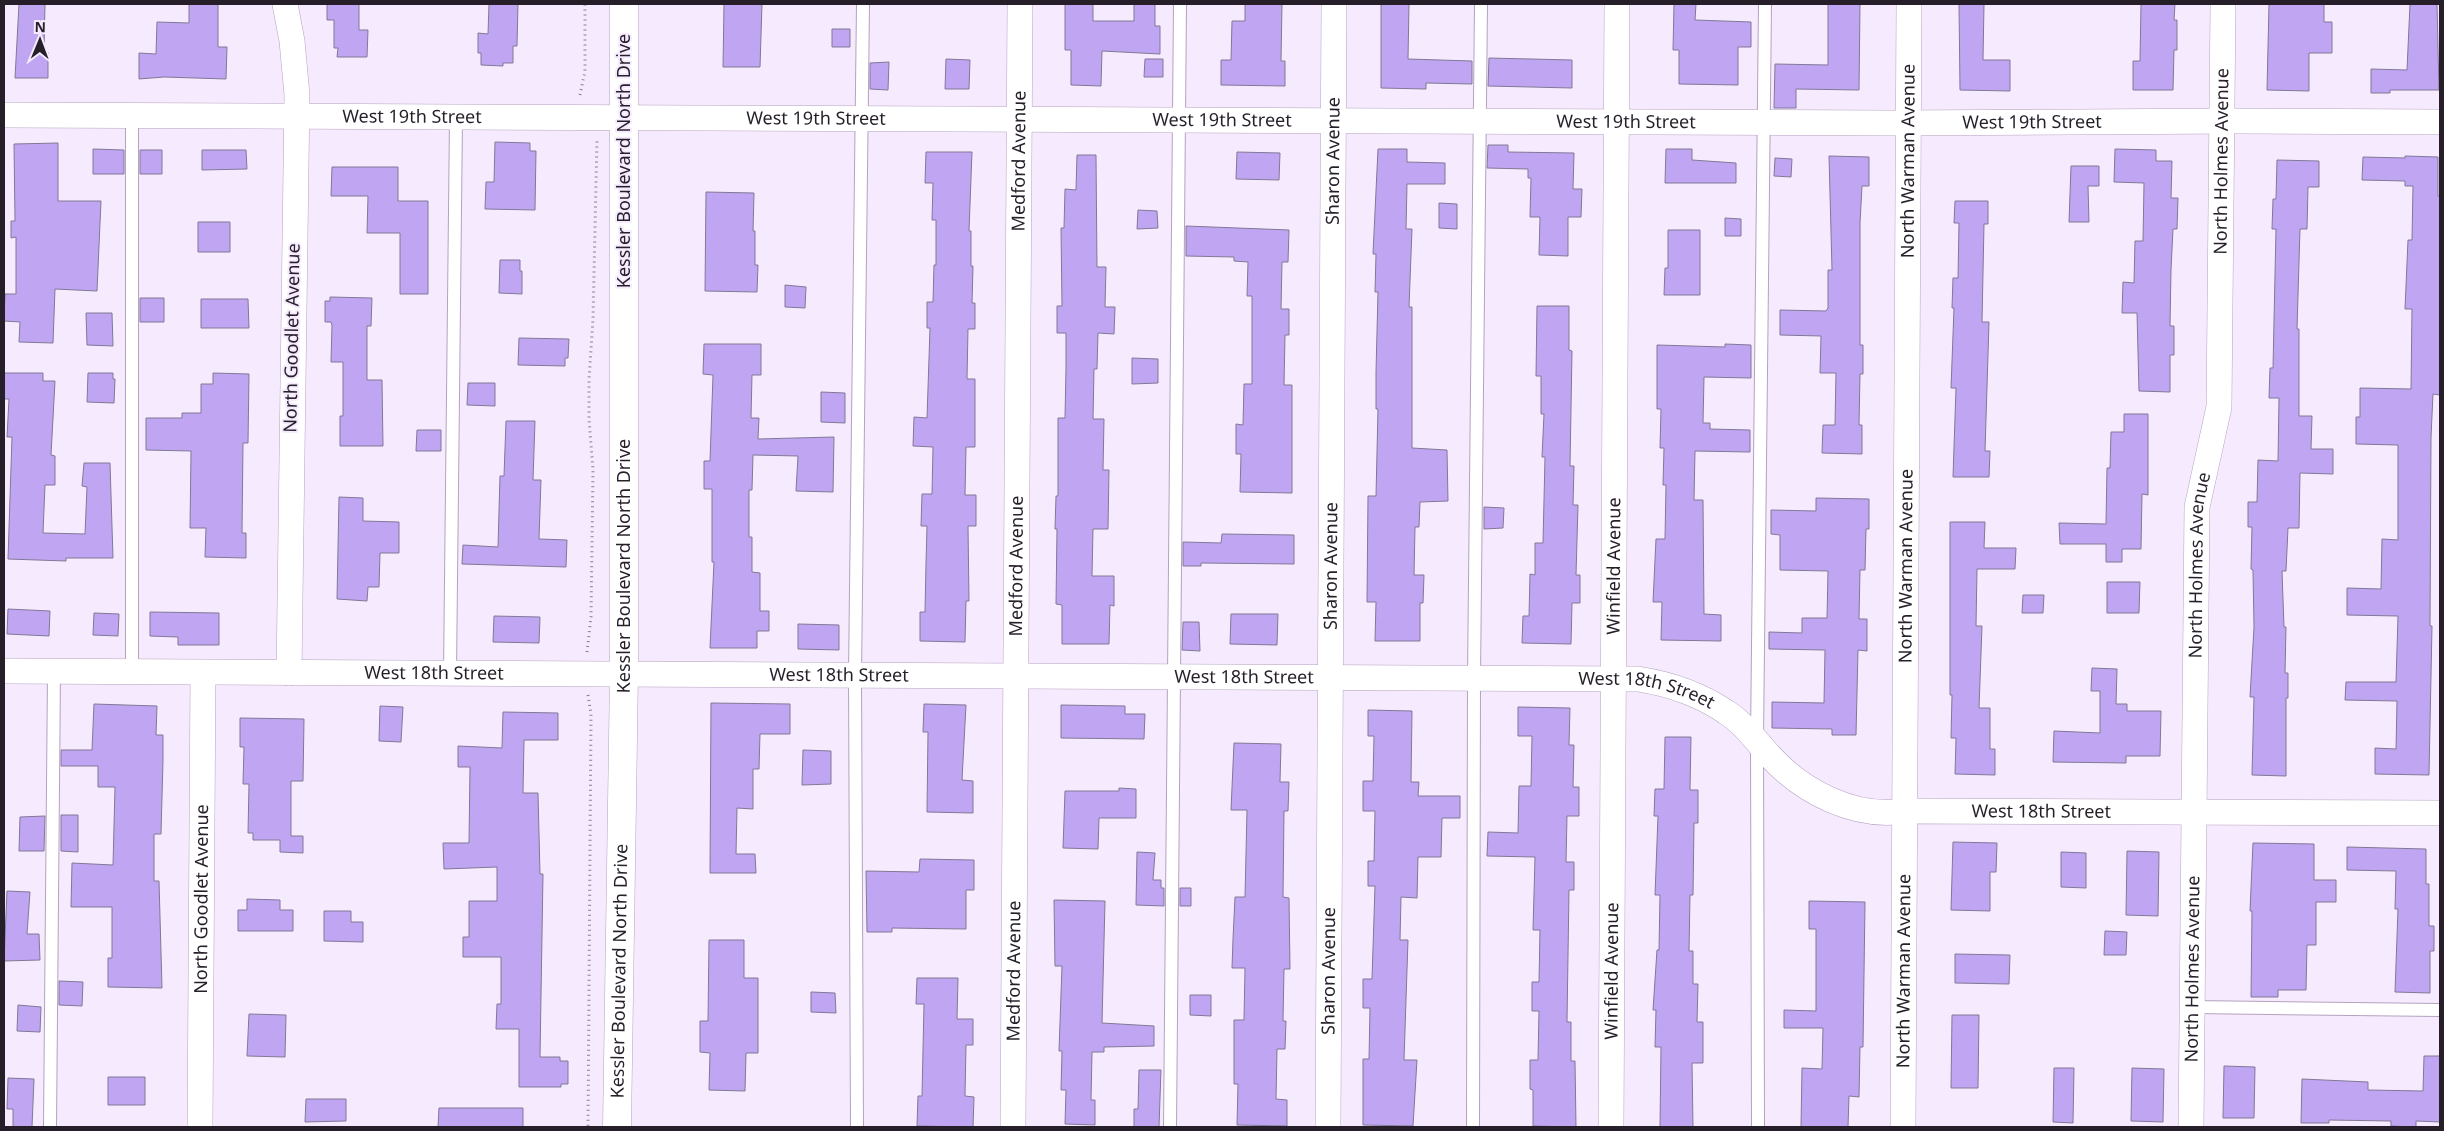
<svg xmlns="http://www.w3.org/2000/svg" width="2444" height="1131" font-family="'Noto Sans',sans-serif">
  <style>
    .building { fill: #c0a6f2; stroke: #817896 }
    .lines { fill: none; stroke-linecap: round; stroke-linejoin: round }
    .lane-casing { stroke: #b4a2c0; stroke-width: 14 }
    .street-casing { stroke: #b4a2c0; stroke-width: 26 }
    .secondary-casing { stroke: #b4a2c0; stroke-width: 29 }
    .path { stroke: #887f8e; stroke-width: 3; stroke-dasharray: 1 4; stroke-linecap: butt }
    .lane { stroke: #fff; stroke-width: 12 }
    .street { stroke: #fff; stroke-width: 25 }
    .secondary { stroke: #fff; stroke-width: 28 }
    .labels { text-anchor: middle; stroke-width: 4; stroke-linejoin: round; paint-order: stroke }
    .street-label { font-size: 18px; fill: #261f2a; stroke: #f6ebfe }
  </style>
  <rect width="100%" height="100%" fill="#f6ebfe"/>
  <path class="building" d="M19,4H45L44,52H48V78H15Z
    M189,4H218V47H227L226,79L164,77L139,79V53L156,54L157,22L189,23Z
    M327,4H359V30H368L367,57H337L338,48H334V20H327Z
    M489,4H518L517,46H513V63H503V66L481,65V53H478V33L488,34Z
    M724,4H762L760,67H723Z
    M1065,4H1093V21H1134V4H1155V26H1160V54L1102,51L1101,86L1071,85V50H1065Z
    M1245,4H1282L1281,61H1285V86L1221,85V60H1231L1232,21H1245Z
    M1381,4H1409L1408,59L1472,61V84L1426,83V89L1381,88Z
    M1674,4H1696L1695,20L1751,22V47H1738V85L1679,84V50H1673Z
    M1828,4H1860L1859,90L1796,89V108H1774L1775,64L1828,65Z
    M1959,4H1984L1983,60H2010V91L1960,90Z
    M2141,4H2175L2174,20H2177V50H2174L2173,90H2133V61H2140Z
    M2269,4H2324V22H2332V53H2309V91L2267,90Z
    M2410,4H2437L2439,90H2390V93H2371V69L2407,70Z
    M832,29H850V47H832Z
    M1489,58L1572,60V88L1488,86Z
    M946,59L970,60L969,89H945Z
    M1145,59H1163V77H1144Z
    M889,62L888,90L870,89V63Z
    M495,142L530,143V151H536L535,210L485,209L486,182H494Z
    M58,143V201H101L97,291L55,289L53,343L19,342L20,322L4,321L5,294H16V237L11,238V221H15L14,144Z
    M1488,145H1508V152L1574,153L1573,189H1582L1581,217H1568V256L1539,255L1540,217H1530L1531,178H1528V169L1487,168Z
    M93,149L124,150V174H93Z
    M1378,149H1407V162L1445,163V184H1407L1406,229H1412L1409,307H1412V448L1447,450L1448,501L1420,502L1419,527H1415L1414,575H1424L1423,603H1420V641H1375L1376,602H1367L1368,496H1376L1378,409H1376V372L1378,292H1375L1376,254H1373Z
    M1666,149H1692V160L1736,163V183H1665Z
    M2115,149L2156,150V161H2172L2171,198H2178L2177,229H2173L2171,270L2170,326H2174V355H2170V392L2139,391L2137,313H2122L2123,282L2134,283L2135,241H2143L2144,183L2114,182Z
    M140,150H162V174H140Z
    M202,150H246L247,169L202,170Z
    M926,152H972L969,231H971V266H973L972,303H975V329H968L967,379H975V447H966L965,495H976V526H968L969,601H966L965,642L920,641V612H925L926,564L927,526H921L922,494H932L933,447L913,446L914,417L927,418L930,328H927V302H933L934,265H936V220H932L933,183H925Z
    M1237,152L1280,153L1279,180L1236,179Z
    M1077,155H1096L1097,267H1106L1105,307H1115L1114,334L1098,333L1097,369H1094L1093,419H1104L1103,470H1109L1108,529H1093L1092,576H1114V606L1110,605L1109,644H1062V605L1056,604L1057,529H1055L1056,496H1058V418H1065L1066,368V333H1057V306H1062L1061,228H1064L1065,189L1076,190Z
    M1829,156L1869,157V186H1862L1860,223V345H1863V374H1860L1859,425H1862V454L1822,453L1823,425H1835L1836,373H1820L1821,336L1780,335V310L1826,311L1828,308V270H1832Z
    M2405,156L2438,157V196H2440V395L2433,394L2431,437L2430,626H2432L2429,775L2375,774V748L2396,749L2397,701L2345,700L2346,682H2396L2398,616L2347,615V588L2381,589L2382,539L2398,540V445L2356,444V417H2360V388L2411,389L2412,309H2405L2408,240H2412L2413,186H2405V181L2362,180L2363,157L2405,158Z
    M1775,158L1792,159L1791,177L1774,176Z
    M2277,160L2319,161V187H2308L2307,229H2300L2297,329H2299V416H2312L2311,449H2333V474L2300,473L2299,528H2288L2286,571H2282L2284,627H2286L2285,673H2288V698H2286V776L2252,775L2254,697H2250L2254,627L2253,570L2251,569L2252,527H2248V502H2257L2258,460L2278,461L2279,398H2269L2270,368H2273L2276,229H2272L2273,199H2276Z
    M2071,166H2099V186H2088L2089,222H2069Z
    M332,167H398V201H428V294H400V233H367L368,196H331Z
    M706,192L754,193L753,231H755V265H758L757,292L705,291Z
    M1955,201H1988V224H1984L1982,322H1989L1985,451H1990L1989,477H1953L1956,388H1951L1954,308H1952L1953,278H1958L1959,223H1954Z
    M1439,203L1457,204V229L1439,228Z
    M1138,210L1157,211L1158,228L1137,229Z
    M1725,218L1741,219V236H1725Z
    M198,222H230V252H198Z
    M1186,226L1289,230L1288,262H1282L1281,309H1289V335H1285L1284,385H1292V493L1240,492L1241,454H1236V424L1243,425L1244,384H1252V296H1247L1248,262L1234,261V257L1186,256Z
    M1668,230H1700V295H1664L1665,268H1668Z
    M500,260H520V271H522V294L499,293Z
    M785,285L806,287L805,308L785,307Z
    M330,297L372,298L371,326H367V380H382L383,446H340V416H343V362H331L332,325L331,322H325V301H330Z
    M140,298H164V322H140Z
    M201,299H248L249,328H201Z
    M1537,306H1569V350L1572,351L1570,466H1574L1573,505H1578L1576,575H1580V603H1572L1571,644L1522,643L1523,616H1529L1530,574L1535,575V543H1543L1545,457H1542L1544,414H1541V376H1536Z
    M86,313H112L113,346L87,345Z
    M519,338L569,339L568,358H565V366L518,365Z
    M704,344H761V375H752L751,418H759L758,439L834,437L833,492L796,491L798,456L753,455L752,490H749V537H752V572L760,573V611H769V631H757V648H710L714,562H712V489H704V461H710L713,375L703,374Z
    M1725,344L1751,345V378L1704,377L1703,423H1710V429L1750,430V452L1695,451L1694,500H1703L1704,614L1721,615V641L1661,640L1662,602H1653L1656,539H1665L1666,485H1663L1664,448H1660L1661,409H1657V345L1725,347Z
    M1132,358L1158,359V383L1132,384Z
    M4,373H43V381H55L51,455L55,456V485H45L43,533L85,534L87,487L82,486L84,463H110L113,558H66V561L8,559L12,437H7L9,399H4Z
    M88,373H113V379H115L114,403L87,402Z
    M213,373L249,374L248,443H243L242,533H246V558L205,557L206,528H190L191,451L146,450V418H182V413H201V384H213Z
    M468,383H495V406L467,405Z
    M821,392L845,393V423L821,422Z
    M2124,414H2148V495L2142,494L2141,549H2122V562H2106V544H2060L2059,523L2106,524L2107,468H2110L2111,432H2124Z
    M506,421H535L533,480H541L539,539L567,540L566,567L462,564L463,545L498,547L500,476H504Z
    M417,430H441V451H416Z
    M339,497L363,498V521L399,522V553H380L379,587H368L367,601L337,599Z
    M1816,498L1869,499V529H1866L1865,570H1860L1859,619H1867V651L1858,650L1856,735H1832V729L1772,728V702L1824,703L1825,650L1769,649V632L1802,633V618H1827L1828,571L1780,570V535L1771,534V510L1816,511Z
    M1484,507L1504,508L1503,528L1484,529Z
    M1950,522H1985L1984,548H2016L2015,569H1977L1976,626H1982L1979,708H1990V749H1995V775L1955,774L1956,738H1951L1952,695H1950Z
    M1222,534L1294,535V564L1201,563V566H1183V542L1221,543Z
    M2107,582H2140L2139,613H2107Z
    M2023,595H2044L2043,613H2022Z
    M8,609L50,611L49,636L7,634Z
    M150,612L219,613V645H178V637L150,636Z
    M94,613L119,614L118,636L93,635Z
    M1231,614H1278L1277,645L1230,644Z
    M494,616L540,617L539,643L493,642Z
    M1183,622H1199L1200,651L1182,650Z
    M798,624L839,625V650L798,649Z
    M2092,668L2117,669L2116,704H2127V711H2161L2160,756H2126V763L2053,762L2054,731L2100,733V691H2091Z
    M711,703L790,704V734H760L759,769H753V809L737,808L736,854H755L756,873H710Z
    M94,704L157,706L156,735H163V760L161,834H154V881H159L162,988L108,987V958H112V907H71L72,863L113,865L115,787H98V766H61V750H92Z
    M924,704L966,705L962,780L973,781V813L927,812L928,732H923Z
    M1061,705L1125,706V714H1145L1144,739L1061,738Z
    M380,706L403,707L401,742L379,741Z
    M1518,707L1570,708L1569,745H1574L1573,787H1579V816H1567L1566,862H1574V890H1569L1567,1022H1571V1061H1575L1576,1127L1533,1126V1090L1530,1089V1060H1538L1539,1011H1532V982H1539L1540,930H1533L1535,857L1487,856L1488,832L1518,833L1519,786H1531L1532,736H1518Z
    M1368,710L1412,711L1411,782H1419L1418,796H1460V818H1442L1441,857H1418L1417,898L1401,897L1400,940H1408L1404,1060H1417L1413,1126L1363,1125V1059H1369L1370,1008H1363V979H1372L1375,886H1368V861H1374L1375,811H1363V781H1373L1374,736H1368Z
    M503,712L558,713V740H524L523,793H538L540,874H543L540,1057H560V1061H568V1084H561V1087H519V1029H496L497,1004H501V957H463V937H469V901H497V867L444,869L443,843H469L470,767H458V746L502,748Z
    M240,718L304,719L303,781H291V836H303V853L280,852V840H253V833H248L249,784H243L244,747H240Z
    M1665,737H1691L1690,790H1698V823H1694L1693,895H1690L1689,951H1693V984H1698L1697,1022H1703V1063H1692L1693,1127H1660L1661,1047H1655L1656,1010H1653L1657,950H1659L1660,895H1655L1658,816H1654L1655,789H1664Z
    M1234,743L1281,744L1280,782H1289L1288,811H1284L1283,897L1289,898L1290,969H1284L1283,1021H1286L1285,1049H1277L1276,1099L1287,1100V1126L1237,1125L1238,1084H1234V1020H1244L1245,968H1232L1233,939L1235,897H1245L1247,810H1231Z
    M803,750L831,751V784L802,785Z
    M1119,788L1136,789V818H1099L1098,849L1063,848L1065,791H1119Z
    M61,815H78V852L61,851Z
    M45,816L44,851H19L20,817Z
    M1953,842L1997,843L1996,872H1990V911L1951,910Z
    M2253,843L2314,844V880H2336V902H2316V945H2307L2306,990H2278V997H2251L2252,911H2250Z
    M2347,847L2426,849V884H2429V926H2434V951H2430V993L2395,992L2398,909H2395L2396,871L2347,870Z
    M2127,851L2159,852L2158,916L2126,915Z
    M1137,852L1155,853L1153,880H1161V888H1164V906L1136,905Z
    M2061,852L2086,853V888L2061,887Z
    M920,859L974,860V890H966V929L892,928V932H867L866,871L919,872Z
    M1180,888H1191V906H1180Z
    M7,891L30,892L27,934H39L40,960L4,961Z
    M247,899L280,900V910H293V931H238V910H247Z
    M1054,900L1105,901L1102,1023L1154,1026V1046L1104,1047V1052H1092L1091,1100H1095V1125L1065,1124L1066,1090H1061L1062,1051H1059L1062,966H1055Z
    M1809,901L1865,902L1863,1047H1860L1859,1097L1849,1096L1848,1127H1801L1802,1068L1822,1069L1823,1028H1784V1010L1816,1011V929H1809Z
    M324,911H351V922H363V942L324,941Z
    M2105,931L2127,932L2126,955H2104Z
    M709,940H744V978H758V1053H746L745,1091L709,1090L710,1053L700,1052V1021H708Z
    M1955,954L2010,955L2009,984L1955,983Z
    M917,978H958L957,1019H973V1045H966L965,1096L974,1097L973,1127L917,1126L918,1096H922L924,1004H916Z
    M59,981L83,982L82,1006L59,1005Z
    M811,992L835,993L836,1013L811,1012Z
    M1190,995H1211V1016L1190,1015Z
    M18,1005L41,1007L40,1032L17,1031Z
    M249,1014L286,1015L285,1057L247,1056Z
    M1952,1015H1979L1978,1088H1951Z
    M2424,1056H2440V1122L2416,1121V1127L2391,1126V1121L2329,1120V1123H2301L2302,1079L2368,1082V1090L2423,1091Z
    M2224,1066L2255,1067L2254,1118H2223Z
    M2054,1068H2074L2073,1123L2053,1122Z
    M2132,1068L2164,1069L2163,1122L2131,1121Z
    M1139,1070H1161L1159,1127H1134V1109H1138Z
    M108,1077H145V1105H108Z
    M8,1078L34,1079L32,1127H13V1109H7Z
    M306,1099H346V1121L305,1122Z
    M439,1108H523V1127H438Z"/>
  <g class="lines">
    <g class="lane-casing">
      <path id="lane" d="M132,672V116
        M450,673L456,118
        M2193,1007L2440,1010
        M50,1127L54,672
        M857,1127L855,674L863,4
        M1170,1127L1180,4
        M1473,1127L1474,678L1481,4
        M1758,1127L1757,739L1765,4"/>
    </g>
    <g class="street-casing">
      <g id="street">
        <path d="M285,4L292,41L297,95L289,673"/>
        <path id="s1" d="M4,115L1888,123L2237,121L2440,122"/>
        <path id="s2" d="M4,671L1638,679C1670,684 1698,693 1726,712C1744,723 1755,740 1769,755C1802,792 1855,819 1905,811L2440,813"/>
        <path id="s3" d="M200,1127L203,673"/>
        <path id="s4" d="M1013,1127L1020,4"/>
        <path id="s5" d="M1328,1127L1334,4"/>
        <path id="s6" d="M1611,1127L1617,4"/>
        <path id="s7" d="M1903,1127L1909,4"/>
        <path id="s8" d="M2191,1127L2197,507L2219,407L2223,4"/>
      </g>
    </g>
    <g class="secondary-casing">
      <g id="secondary">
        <path id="s9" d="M617,1127L624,674V4"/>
      </g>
    </g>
    <path class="path" d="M580,95L585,71V4
      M587,652L591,617L593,470L589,419V380L593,319L597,139
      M588,695L591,714L588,1127"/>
    <use href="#lane" class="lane"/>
    <use href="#street" class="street"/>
    <use href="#secondary" class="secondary"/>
  </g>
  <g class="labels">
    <g class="street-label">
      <text dy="6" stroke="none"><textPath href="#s1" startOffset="408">West 19th Street</textPath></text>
      <text dy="6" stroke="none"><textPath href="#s1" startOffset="812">West 19th Street</textPath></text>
      <text dy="6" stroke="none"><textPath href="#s1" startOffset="1218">West 19th Street</textPath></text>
      <text dy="6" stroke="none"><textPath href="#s1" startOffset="1622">West 19th Street</textPath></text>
      <text dy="6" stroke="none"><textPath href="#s1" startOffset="2028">West 19th Street</textPath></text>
      <text transform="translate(624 161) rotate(-90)" y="6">Kessler Boulevard North Drive</text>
      <text dy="6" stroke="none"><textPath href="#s4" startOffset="966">Medford Avenue</textPath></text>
      <text dy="6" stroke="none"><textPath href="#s5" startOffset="966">Sharon Avenue</textPath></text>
      <text dy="6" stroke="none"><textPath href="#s7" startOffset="966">North Warman Avenue</textPath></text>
      <text dy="6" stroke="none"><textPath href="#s8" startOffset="968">North Holmes Avenue</textPath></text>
      <text transform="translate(292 338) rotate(-89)" y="6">North Goodlet Avenue</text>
      <text dy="6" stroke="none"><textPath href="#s5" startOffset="561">Sharon Avenue</textPath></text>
      <text dy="6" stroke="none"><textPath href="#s6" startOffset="561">Winfield Avenue</textPath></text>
      <text dy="6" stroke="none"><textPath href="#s8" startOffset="562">North Holmes Avenue</textPath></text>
      <text dy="6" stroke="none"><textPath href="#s9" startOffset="561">Kessler Boulevard North Drive</textPath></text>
      <text dy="6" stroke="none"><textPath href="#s4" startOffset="561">Medford Avenue</textPath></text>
      <text dy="6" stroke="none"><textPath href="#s7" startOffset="561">North Warman Avenue</textPath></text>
      <text dy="6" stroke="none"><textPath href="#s2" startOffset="430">West 18th Street</textPath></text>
      <text dy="6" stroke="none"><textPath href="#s2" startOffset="835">West 18th Street</textPath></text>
      <text dy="6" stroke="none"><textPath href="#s2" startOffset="1240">West 18th Street</textPath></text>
      <text dy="6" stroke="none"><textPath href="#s2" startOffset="1644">West 18th Street</textPath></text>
      <text dy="6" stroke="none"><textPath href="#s2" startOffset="2079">West 18th Street</textPath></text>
      <text dy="6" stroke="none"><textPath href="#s3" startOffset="228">North Goodlet Avenue</textPath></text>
      <text dy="6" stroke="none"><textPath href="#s8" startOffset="158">North Holmes Avenue</textPath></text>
      <text dy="6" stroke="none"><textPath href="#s9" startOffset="156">Kessler Boulevard North Drive</textPath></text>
      <text dy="6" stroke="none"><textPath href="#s4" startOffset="156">Medford Avenue</textPath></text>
      <text dy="6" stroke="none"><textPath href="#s5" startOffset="156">Sharon Avenue</textPath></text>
      <text dy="6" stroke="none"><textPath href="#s6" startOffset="156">Winfield Avenue</textPath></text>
      <text dy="6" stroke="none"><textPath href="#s7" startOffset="156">North Warman Avenue</textPath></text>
    </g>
  </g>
  <rect width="2444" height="1131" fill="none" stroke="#261f2a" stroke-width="10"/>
  <g transform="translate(40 40) rotate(1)" stroke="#f6ebfe" stroke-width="4" paint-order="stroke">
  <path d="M0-4L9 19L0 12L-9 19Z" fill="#261f2a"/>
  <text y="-8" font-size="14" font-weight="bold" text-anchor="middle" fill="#261f2a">N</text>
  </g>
</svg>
